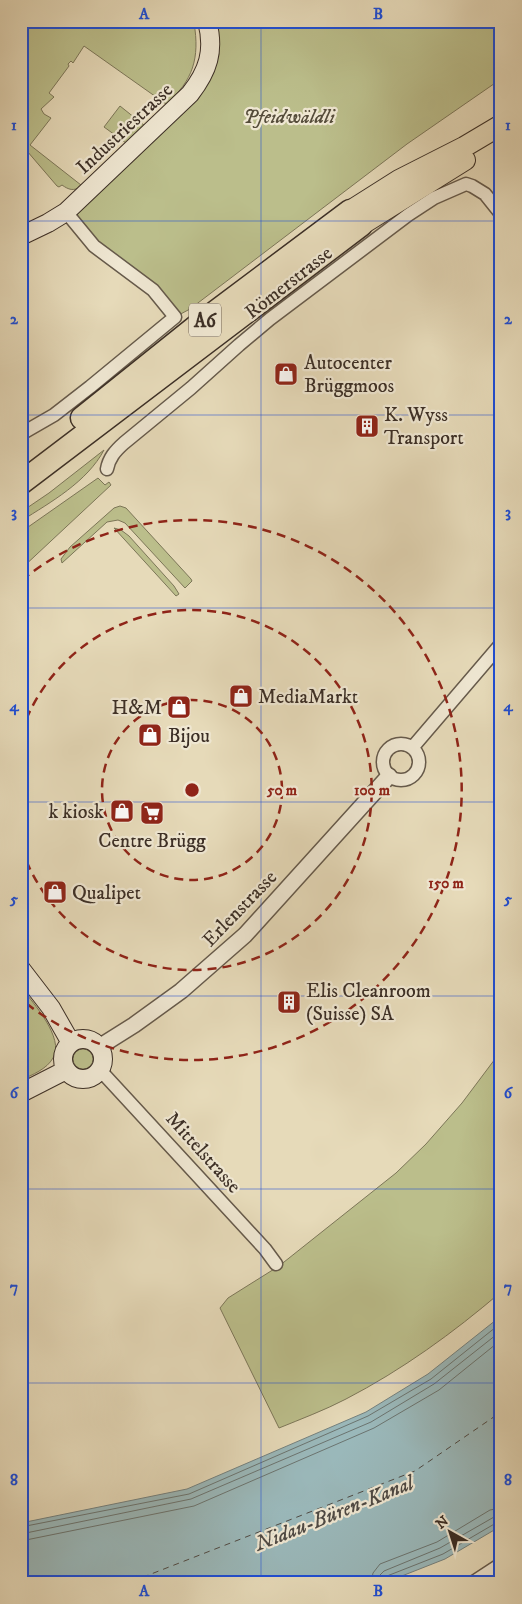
<svg xmlns="http://www.w3.org/2000/svg" width="522" height="1604" font-family="'IM FELL DW Pica',serif">
  <style>
    .green { fill: #bbbe8b; stroke: #7c7658 }
    .water { fill: #9ab8ba; stroke: #74817f }
    .lines { fill: none; stroke-linecap: round; stroke-linejoin: round }
    .shore { stroke: #6b7470; stroke-width: 1 }
    .ferry { stroke: #4f4a44; stroke-width: 1; stroke-dasharray: 6 5; stroke-linecap: butt }
    .minor-casing { stroke: #665a4b; stroke-width: 15 }
    .tertiary-casing { stroke: #665a4b; stroke-width: 18 }
    .secondary-casing { stroke: #3c2f26; stroke-width: 20 }
    .trunk-casing { stroke: #3c2f26; stroke-width: 22 }
    .motorway-casing { stroke: #3c2f26; stroke-width: 25 }
    .minor { stroke: #efe7d2; stroke-width: 12 }
    .tertiary { stroke: #efe7d2; stroke-width: 15 }
    .secondary { stroke: #efe7d2; stroke-width: 18 }
    .trunk { stroke: #e6dab9; stroke-width: 20 }
    .motorway { stroke: #e6dab9; stroke-width: 22 }
    .grid { fill: none; stroke: #1d4ed8; stroke-width: 1; stroke-opacity: 0.55 }
    .ring { fill: none; stroke: #8f2418; stroke-width: 2.5; stroke-dasharray: 9 6 }
    .labels { text-anchor: middle; stroke-width: 4.5; stroke-linejoin: round; paint-order: stroke }
    .shield { fill: #efe7d2; stroke: #72665a; stroke-width: 1 }
    .shield-label { font-size: 19px; font-weight: bold; fill: #3c2f26 }
    .park-label { font-size: 20px; font-style: italic; fill: #554c3a; stroke: #efe7d2 }
    .street-label { font-size: 20px; fill: #3c2f26; stroke: #efe7d2 }
    .poi-label { font-size: 20px; fill: #3c2f26; stroke: #efe7d2; text-anchor: start }
    .water-label { font-size: 21px; font-style: italic; fill: #4f4a44; stroke: #efe7d2 }
    .centre { fill: #8f2418; stroke: #efe7d2; stroke-width: 2.5 }
    .ring-label { font-size: 15px; text-anchor: middle; font-weight: bold; fill: #8f2418; stroke: #efe7d2; stroke-width: 4.5; stroke-linejoin: round; paint-order: stroke }
    .neatline { fill: none; stroke: #1d4ed8; stroke-width: 2 }
    .grid-label { font-size: 16px; text-anchor: middle; font-weight: bold; fill: #1d4ed8 }
  </style>
  <rect width="100%" height="100%" fill="#e6dab9"/>
  <filter id="stains"><feTurbulence type="fractalNoise" baseFrequency=".004" numOctaves="4"/><feColorMatrix values="0 0 0 0 .2 0 0 0 0 .09 0 0 0 0 .02 0 0 0 .5 -.17"/></filter>
  <radialGradient id="worn" r=".72"><stop offset=".6" stop-color="#630" stop-opacity="0"/><stop offset="1" stop-color="#630" stop-opacity=".3"/></radialGradient>
  <path class="green" d="M33,21H193L194,23C200,58 193,81 166,104L84,46L73,63L71,61L68,64L69,66L49,93L54,97L41,109L44,114L51,118L30,145L81,185V187C73,191 69,190 62,185L59,187L57,186L21,144V33Z
    M207,21H501V79L407,144L190,309L175,317L94,246L66,212L198,85Z
    M120,106L145,126L126,143L104,127Z
    M104,450C87,482 51,502 21,521V512L49,493Z
    M98,478L105,485L109,482L111,485L21,569V532Z
    M120,506L126,508L191,579L192,581L185,588L125,523L118,520L107,522L62,563L61,559L70,547L114,508Z
    M114,528L121,530L129,536L174,586L179,594L176,596Z
    M21,987C33,1003 65,1038 53,1058C47,1069 32,1075 21,1080Z
    M73 1059a10 10 0 1 1 20 0a10 10 0 1 1-20 0Z
    M501,1051V1292C453,1333 402,1370 346,1399C325,1410 301,1419 279,1428L220,1308L228,1298L279,1266L396,1173L426,1144L462,1103Z"/>
  <path class="water" d="M501,1316V1526L445,1559L384,1583H21V1523L187,1489L366,1412L428,1374Z"/>
  <g class="lines">
    <path class="shore" d="M21,1527L189,1494L368,1416L431,1379L501,1323
      M21,1534L191,1499L371,1422L434,1384L501,1331
      M21,1541L194,1506L374,1428L439,1390L501,1340
      M371,1583L373,1573L380,1564L437,1542L490,1510L501,1508
      M378,1583L379,1576L384,1571L440,1548L494,1517L501,1516
      M384,1583L385,1579L387,1576L443,1554L496,1523L501,1522"/>
    <path class="ferry" d="M110,1583L146,1576L415,1471L501,1412"/>
    <g class="minor-casing">
      <path id="minor" d="M21,434L54,415L90,387L175,317L153,290L94,246L66,212
        M107,469C109,458 115,451 124,443L191,388L239,345L270,319L408,215L434,198L466,184L472,186L485,194L501,214
        M383 762a18 18 0 1 1 36 0a18 18 0 1 1-36 0Z
        M412,748L501,644
        M100,1070L265,1249L276,1264
        M472,1583L501,1564"/>
    </g>
    <g class="tertiary-casing">
      <path id="tertiary" d="M99,1047L134,1025L181,991L245,935L389,776"/>
    </g>
    <g class="secondary-casing">
      <path id="secondary" d="M21,236L48,223L66,212L190,94C208,71 215,51 207,21
        M21,969L51,1008L71,1043
        M63 1059a20 20 0 1 1 40 0a20 20 0 1 1-40 0Z
        M21,1093L66,1070"/>
    </g>
    <g class="trunk-casing">
      <path id="trunk" d="M350,211L399,180L464,147L501,125
        M361,225L465,160"/>
    </g>
    <g class="motorway-casing">
      <path id="motorway" d="M82,418L198,325L350,211
        M21,483L361,225"/>
    </g>
    <use href="#minor" class="minor"/>
    <use href="#tertiary" class="tertiary"/>
    <use href="#secondary" class="secondary"/>
    <use href="#trunk" class="trunk"/>
    <use href="#motorway" class="motorway"/>
  </g>
  <path class="grid" d="M261,21V1583M21,221H501M21,415H501M21,608H501M21,802H501M21,996H501M21,1189H501M21,1383H501"/>
  <g class="ring">
    <circle cx="192" cy="790" r="90"/>
    <path d="M21 733A180 180 0 1 1 21 847"/>
    <path d="M22 580A270 270 0 1 1 22 1000"/>
  </g>
  <defs>
    <g id="shop-square" transform="scale(1.25)"><rect x="-9" y="-9" width="18" height="18" rx="4" fill="#8f2418" stroke="#efe7d2"/><path d="M-5-2.5h2.3a2.7 3.5 0 0 1 5.4 0H5L5.5 6h-11ZM-1.5-2.5h3a1.5 2.3 0 0 0-3 0Z" fill="#fff"/></g>
    <g id="building-square" transform="scale(1.25)"><rect x="-9" y="-9" width="18" height="18" rx="4" fill="#8f2418" stroke="#efe7d2"/><path d="M-4-6H4V6H1V3H-1V6H-4ZM-2.5-4.3h1.7v1.8h-1.7ZM.8-4.3h1.7v1.8H.8ZM-2.5-1h1.7V.8h-1.7ZM.8-1h1.7V.8H.8Z" fill="#fff"/></g>
    <g id="supermarket-square" transform="scale(1.25)"><rect x="-9" y="-9" width="18" height="18" rx="4" fill="#8f2418" stroke="#efe7d2"/><path d="M-6-5.5h2.5l.6 2H6L4.5 2H-2.5L-4.4-4H-6ZM-1.5 3.2a1.3 1.3 0 1 0 .1 0ZM3 3.2a1.3 1.3 0 1 0 .1 0Z" fill="#fff"/></g>
  </defs>
  <g fill-rule="evenodd">
    <use href="#shop-square" x="286" y="374"/>
    <use href="#building-square" x="367" y="426"/>
    <use href="#shop-square" x="241" y="696"/>
    <use href="#shop-square" x="179" y="707"/>
    <use href="#shop-square" x="150" y="735"/>
    <use href="#shop-square" x="122" y="811"/>
    <use href="#supermarket-square" x="152" y="813"/>
    <use href="#shop-square" x="55" y="892"/>
    <use href="#building-square" x="289" y="1002"/>
  </g>
  <g class="labels">
    <rect class="shield" x="189" y="303.5" width="32" height="33" rx="4"/>
    <g class="shield-label">
      <text x="205" y="327">A6</text>
    </g>
    <g class="park-label">
      <text x="289" y="123">Pfeidwäldli</text>
    </g>
    <g class="street-label">
      <text transform="translate(124 128) rotate(-43)" y="7">Industriestrasse</text>
      <text transform="translate(288 282) rotate(-38)" y="7">Römerstrasse</text>
      <text transform="translate(239 908) rotate(-46)" y="7">Erlenstrasse</text>
      <text transform="translate(204 1152) rotate(48)" y="7">Mittelstrasse</text>
    </g>
    <g class="poi-label">
      <text x="304" y="369">Autocenter<tspan x="304" dy="23">Brüggmoos</tspan></text>
      <text x="384" y="421">K. Wyss<tspan x="384" dy="23">Transport</tspan></text>
      <text x="258" y="703">MediaMarkt</text>
      <text x="162" y="714" text-anchor="end">H&amp;M</text>
      <text x="168" y="742">Bijou</text>
      <text x="104" y="818" text-anchor="end">k kiosk</text>
      <text x="152" y="847" text-anchor="middle">Centre Brügg</text>
      <text x="72" y="899">Qualipet</text>
      <text x="306" y="997">Elis Cleanroom<tspan x="306" dy="23">(Suisse) SA</tspan></text>
    </g>
    <g class="water-label">
      <text transform="translate(334 1513) rotate(-22)" y="7">Nidau-Büren-Kanal</text>
    </g>
  </g>
  <circle cx="192" cy="790" r="8" class="centre"/>
  <g class="ring-label">
    <text x="282" y="795">50 m</text>
    <text x="372" y="795">100 m</text>
    <text x="446" y="888">150 m</text>
  </g>
  <rect width="522" height="1604" fill="none" stroke="#e6dab9" stroke-width="55"/>
  <g transform="translate(450 1532) rotate(321)" stroke="#efe7d2" stroke-width="4" paint-order="stroke">
  <path d="M0-4L9 19L0 12L-9 19Z" fill="#3c2f26"/>
  <text y="-8" font-size="14" font-weight="bold" text-anchor="middle" fill="#3c2f26">N</text>
  </g>
  <rect x="28" y="28" width="466" height="1548" class="neatline"/>
  <g class="grid-label">
    <text x="144" y="19">A</text>
    <text x="378" y="19">B</text>
    <text x="14" y="130">1</text>
    <text x="508" y="130">1</text>
    <text x="14" y="324">2</text>
    <text x="508" y="324">2</text>
    <text x="14" y="517">3</text>
    <text x="508" y="517">3</text>
    <text x="14" y="711">4</text>
    <text x="508" y="711">4</text>
    <text x="14" y="904">5</text>
    <text x="508" y="904">5</text>
    <text x="14" y="1098">6</text>
    <text x="508" y="1098">6</text>
    <text x="14" y="1292">7</text>
    <text x="508" y="1292">7</text>
    <text x="14" y="1485">8</text>
    <text x="508" y="1485">8</text>
    <text x="144" y="1596">A</text>
    <text x="378" y="1596">B</text>
  </g>
  <rect width="100%" height="100%" filter="url(#stains)"/>
  <rect width="100%" height="100%" fill="url(#worn)"/>
</svg>
